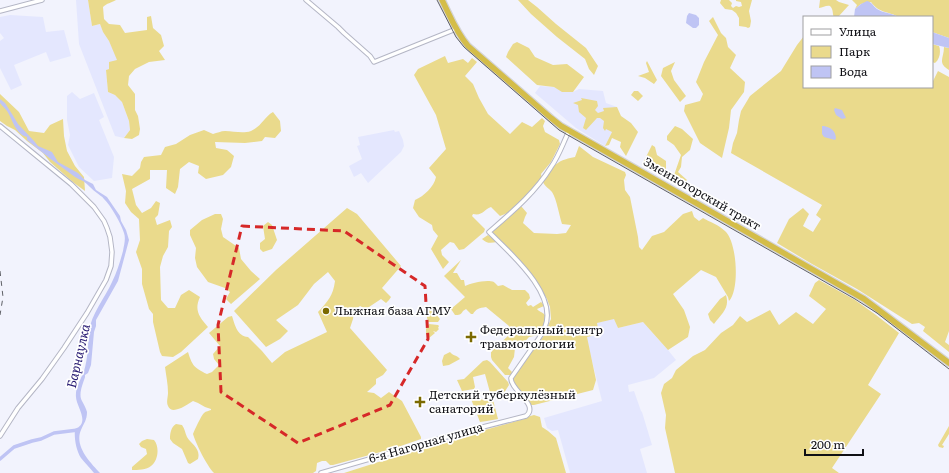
<svg xmlns="http://www.w3.org/2000/svg" width="949" height="473" font-family="Literata,serif">
  <style>
    .built { fill: #e4e7fe }
    .green { fill: #eada8c }
    .water { fill: #bfc4f4 }
    .lines { fill: none; stroke-linecap: round; stroke-linejoin: round }
    .river { stroke: #bfc4f4; stroke-width: 3.5 }
    .secondary-casing { stroke: #b4b6c5; stroke-width: 5.5 }
    .highway-casing { stroke: #d4d4d5; stroke-width: 8 }
    .secondary { stroke: #fff; stroke-width: 3.5 }
    .highway { stroke: #d4bd49; stroke-width: 5.5 }
    .tram { stroke: #5f6066; stroke-width: 1 }
    .rail { stroke: #5f6066; stroke-width: 1; stroke-dasharray: 5 5; stroke-linecap: butt }
    .marked { fill: none; stroke: #d62828; stroke-width: 3; stroke-dasharray: 8 5; stroke-linejoin: round }
    .poi-dot { fill: #7b6a01; stroke: #fff; stroke-width: 1.5 }
    .labels { text-anchor: middle; stroke-width: 3.5; stroke-linejoin: round; paint-order: stroke }
    .street-label { font-size: 12px; fill: #101015; stroke: #fff }
    .poi-label { font-size: 12px; fill: #101015; stroke: #fff; text-anchor: start }
    .water-label { font-size: 13px; font-style: italic; fill: #271a72; stroke: #fff }
  </style>
  <rect width="100%" height="100%" fill="#f2f3fd"/>
  <path class="built" d="M76,0H88L92,26L100,24L103,32L109,41L118,60L109,69L106,70L108,92L115,95L122,102L129,121L130,130L124,138L115,136L79,44Z
    M10,15L43,17L46,32L64,30L71,56L50,62L46,52L14,65L22,85L11,90L0,68V41L4,38L0,33V17Z
    M540,86L554,87L573,92L579,89L603,91L606,103L617,107L612,132L605,146L576,128L535,93Z
    M72,92L80,99L94,93L104,117L99,120L114,157L112,178L94,181L79,167L68,145L70,135L67,120V96Z
    M394,130L395,132L399,131L403,140L404,146L401,152L368,183L361,173L354,177L349,166L362,159L357,146L360,145L358,137Z
    M614,318L618,328L643,322L668,350L676,360L654,378L628,385L629,392L634,391L641,411L642,412L652,445L640,449L647,473H570L558,430L552,431L547,428L544,418L602,401L586,337L597,323Z"/>
  <path class="green" d="M88,0H116C111,3 107,3 103,7L104,19L109,24L120,25L125,33L147,30V17L151,16L153,28L161,35L164,46L159,51L165,60L149,62L135,69L129,76L128,85L135,94V110L138,116L140,129L139,135L132,139L124,138L130,130L129,121L122,102L115,95L108,92L106,70L109,69V62L117,60L109,41L103,32L100,24L92,26Z
    M518,0H528L537,7L556,24L586,48L598,66L594,75L589,69L585,59L557,37L531,14Z
    M721,0H729L732,3L731,6L733,8L736,6L739,7L742,6L741,2L736,1V0H752L749,11L751,21L750,27L748,28L746,27L739,26V18L736,13L732,10L725,9L720,3Z
    M820,0H836L839,2L849,5L838,17H834C832,14 834,10 830,6C826,5 823,8 819,8Z
    M852,0H949V38L932,32V17H899C887,11 879,13 871,2L861,4L855,9L857,5Z
    M713,17L721,33L726,38L728,47L736,55L730,68L745,82L744,92L731,110L729,128L722,158L700,143L684,111L685,105L700,101L703,94L696,82L704,62L718,35L709,21Z
    M804,36V87H932V83L938,71L949,77V331L945,342L949,345V352L923,331L925,327L919,323L912,324L857,289L812,264L777,243L789,219L803,208L809,214L803,226L813,232L821,219L816,215L822,205L731,153L733,143L737,133L739,120L741,111L750,96L781,71L797,45Z
    M517,42L529,48L535,57L553,65L567,64L584,77L573,92H562L554,87L537,85L506,57L508,52L513,44Z
    M932,44L939,46C941,51 940,59 935,63L932,62Z
    M944,47L949,48V70C937,63 944,58 944,47Z
    M445,56L448,63L463,59L468,63L472,58L477,62L465,76L473,84L479,98L488,114L510,134L522,122L532,127L542,118L545,121L543,126L545,132L559,140L560,144L551,162L541,174L542,178C531,191 517,210 500,216L491,207C483,210 483,216 473,214L472,216L485,229L484,232L464,249L459,250L454,243L450,242L441,250L442,255L449,262L443,269L431,249L438,236L433,230L432,225L419,217L413,208L415,200C424,196 434,187 436,177L429,168L446,149L436,115L414,75L418,69Z
    M647,61L657,80L654,84L645,78L638,76L649,72L646,63Z
    M675,62L671,71L674,80L686,96L680,102L661,76L663,68Z
    M634,91H638L643,96L638,101L631,95Z
    M0,94L19,112L29,131L44,133L50,125L63,119L64,136L67,151L75,166L84,177L85,191L74,183L50,162L43,153L27,141L15,130L7,126L0,121Z
    M581,98L597,101L598,106L595,110L598,113L604,111L603,108L617,107L621,116L631,123L638,132L626,156L620,147L621,142L612,138L609,145L605,146L612,132L606,129L605,131L603,128L604,121L600,118H597L586,130L583,128L586,118L579,112L578,105L573,103L582,100Z
    M273,112L280,121L281,131L275,138L265,137L262,141L245,143L215,142L216,148L227,150L234,156L231,167L223,175L206,179L198,173L199,166L189,162L180,169L178,187L175,194L166,188L167,170H150V179L132,189L136,205L142,213L151,208L156,201L160,203L158,215L155,218L157,225L170,220L172,227L169,231L168,247L163,256L160,267L161,300L168,308H175L181,295L189,290L200,297C194,310 199,317 208,327L181,352L173,357L162,356L160,352L153,322V314L149,309L142,284V269L136,252L140,240L139,219L131,212L125,203L126,191L122,174L132,176L140,168L141,162L144,157L161,155L165,147L176,144L190,135L204,130L213,134C217,133 221,131 225,131C234,131 242,134 251,131C262,126 264,117 273,112Z
    M675,126L682,129L693,139L690,150L682,157L681,167L678,172L687,180L683,187L674,181L675,180L673,178L681,155L674,145L667,140V136Z
    M652,145L655,147L657,155L666,161V169L670,173L668,178L643,163Z
    M579,146L593,157L625,172L626,175L624,180L625,190L630,197L638,237L639,247L642,250L652,236L664,232L683,214L692,211L694,217L699,221L703,218C710,222 719,225 725,231C737,241 740,290 729,301L728,297L716,277L701,270L673,294L684,310L690,327L688,337L668,350L643,322L618,328L614,319L597,323L599,334L587,337L596,380L593,390L534,405H530L524,394L513,383L511,380L543,337L551,319L550,307L547,299L537,283L526,268L491,232L521,206L527,213L525,217L523,223L534,233L557,234L566,233L571,225L562,224C559,215 557,200 552,192C549,188 545,187 543,182C554,166 554,161 575,157Z
    M347,208L357,214L401,266L382,288L391,297L389,300L386,303L381,299L366,309L360,306L354,311L353,319L350,328L387,370L383,375L376,379V384L367,392L374,393L381,398L389,392L402,401L421,437V439L395,448L333,465H330L326,461H322L317,463L316,471L313,473H214C207,466 196,444 193,434C195,429 201,416 204,413C206,411 209,411 211,410V409L205,407L198,403L193,401C188,404 172,416 168,406C166,402 168,397 168,393C168,384 166,375 165,367L188,352C192,365 194,368 207,374L212,372L219,365L214,359L213,354L220,346L209,333L228,317L232,316C235,325 237,336 248,337L262,351L272,363L285,352L327,332L318,312C328,301 333,296 335,281L328,272L314,284L298,305L276,320L288,331L280,339L266,347L234,311L276,270Z
    M215,214H221L223,219L221,229L223,237L239,248L241,259L251,271L260,279L231,304L226,299L230,292L225,288L208,282L197,267L195,258L196,248L190,235V230L202,220Z
    M268,222L272,225L277,240L272,249L263,252L260,249V243L265,239L263,226Z
    M488,235L497,242C491,243 487,244 482,239Z
    M461,260L453,273H457L461,280H464L465,286C471,283 487,279 494,282C494,282 498,286 498,286L503,285L512,290H525L529,294L530,298L526,303L528,306L531,305L533,307L541,302L543,304L544,306L537,309C540,313 543,311 546,317L543,327L538,335L529,337L521,346L515,348L514,357L508,368L512,372L511,375H505L492,360L491,357V352L510,334L509,326L486,307C479,308 476,309 473,314H471L466,309L463,311C461,315 459,315 455,315L451,309L465,297L444,276Z
    M819,280L855,300L876,315L899,333L868,385L881,394L832,468L839,473H675L665,428L666,415L661,393L664,384L672,378L676,370L693,356L705,350L721,333L733,325L740,316L747,322L770,310L779,325L796,312L813,324L826,309L809,296L815,283Z
    M726,295C730,308 722,313 714,324L710,320L708,314L720,299Z
    M427,305L434,312L433,313H435L440,319L438,322H428V320L427,318Z
    M429,324L438,325L439,326L438,328L439,329L436,332L433,331L435,333L429,338L426,334V329Z
    M450,352C453,356 457,355 460,359L449,365L443,366L442,361L444,355Z
    M487,360L490,362L508,382L509,385L502,396L493,397L491,396L485,374L473,377L475,387L474,389L462,391L457,380L464,379L483,361Z
    M477,397L483,400H493L498,419L487,421L480,422L471,399Z
    M534,415L540,417L542,427L548,431L556,438L566,473H344L391,458L480,433L481,431L524,419L527,417Z
    M176,424L182,425C185,429 185,433 187,437C191,444 201,448 198,459L190,464L188,463L182,449L173,443L170,439C170,433 171,427 176,424Z
    M949,426V434L942,445L944,446L943,448L939,447L938,445Z
    M147,439L154,440C160,447 158,461 151,466C147,470 137,470 132,470V467L147,454L146,449L141,447L139,444L142,441Z"/>
  <path class="water" d="M867,1C872,2 873,6 877,9C883,13 892,13 899,17H854L855,9L861,4Z
    M689,13L696,15L699,18V25L696,28H693L686,23L687,16Z
    M932,32L949,38V48L932,44Z
    M0,99L5,103L12,114L18,124L34,141L38,146L52,152L58,162L78,173L85,180L93,184L96,190L107,197L120,216L121,221L126,230L129,240L118,281L96,320V326L94,332L91,365L88,373L85,375V377C83,384 78,394 82,401C84,405 86,408 87,412C87,420 84,423 81,430C74,446 90,462 100,473H94C90,468 85,463 81,458C76,450 74,438 75,429C91,423 76,406 76,397C75,388 81,379 84,371C88,358 88,345 89,332C91,314 105,298 112,282C117,272 120,262 123,251C124,245 126,239 124,233C121,223 111,206 104,199C102,196 99,195 97,193C92,190 88,184 83,181C81,180 78,179 75,177C59,165 42,153 27,140V137C15,134 13,120 7,111C5,108 2,106 0,103Z
    M835,108L842,110L846,118L842,119L836,115L834,110Z
    M822,126H824C831,128 835,130 836,138L835,140L824,137L822,134Z"/>
  <g class="lines">
    <path class="river" d="M0,459L14,447L32,441L41,439L54,433L78,430"/>
    <g class="secondary-casing">
      <path id="secondary" d="M306,0L338,27L344,33L370,56L374,62L456,29
        M0,11L42,0
        M0,126L71,184L94,207L104,221L107,228L110,237L112,252L111,266L106,280L87,313L64,348L42,379L18,408L0,436
        M321,473L467,431L526,416C540,405 510,390 511,378C518,368 525,358 532,348C537,341 542,335 545,327C558,294 510,253 489,232C512,212 535,193 551,167C559,156 563,143 569,131"/>
    </g>
    <g class="highway-casing">
      <path id="highway" d="M442,0C450,16 456,32 468,46L551,118L561,126L864,299L880,311L949,363"/>
    </g>
    <use href="#secondary" class="secondary"/>
    <use href="#highway" class="highway"/>
    <path class="tram" d="M437,0L456,37L464,47L559,130L855,299L877,313L949,369"/>
    <path class="rail" d="M0,271L3,297L0,315"/>
  </g>
  <path class="marked" d="M242,226L344,231L425,286L428,339L390,405L298,443L221,392L218,325Z"/>
  <g class="poi-dot">
    <circle cx="326" cy="311" r="4"/>
    <path d="M469 331h4v4h4v4h-4v4h-4v-4h-4v-4h4z"/>
    <path d="M418 396h4v4h4v4h-4v4h-4v-4h-4v-4h4z"/>
  </g>
  <g class="labels">
    <g class="street-label">
      <text transform="translate(702 194) rotate(30)" y="4">Змеиногорский тракт</text>
      <text transform="translate(426 443) rotate(-16)" y="4">6-я Нагорная улица</text>
    </g>
    <g class="poi-label">
      <text x="334" y="315">Лыжная база АГМУ</text>
      <text x="480" y="334">Федеральный центр<tspan x="480" dy="14">травмотологии</tspan></text>
      <text x="429" y="399">Детский туберкулёзный<tspan x="429" dy="14">санаторий</tspan></text>
    </g>
    <g class="water-label">
      <text transform="translate(78 356) rotate(-77)" y="5">Барнаулка</text>
    </g>
  </g>
  <rect x="803" y="16" width="130" height="72" fill="#ffffff" stroke="#9f9fa1"/>
  <rect x="811" y="29" width="20" height="6" fill="#ffffff" stroke="#9f9fa1"/>
  <text x="839" y="36" font-size="12" fill="#101015">Улица</text>
  <rect x="811" y="46" width="20" height="12" fill="#eada8c" stroke="#9f9fa1"/>
  <text x="839" y="56" font-size="12" fill="#101015">Парк</text>
  <rect x="811" y="66" width="20" height="12" fill="#bfc4f4" stroke="#9f9fa1"/>
  <text x="839" y="76" font-size="12" fill="#101015">Вода</text>
  <path d="M805 449v6h58v-6" fill="none" stroke="#101015" stroke-width="2"/>
  <text x="811" y="449" font-size="12" fill="#101015" stroke="#ffffff" stroke-width="3" paint-order="stroke">200 m</text>
</svg>
